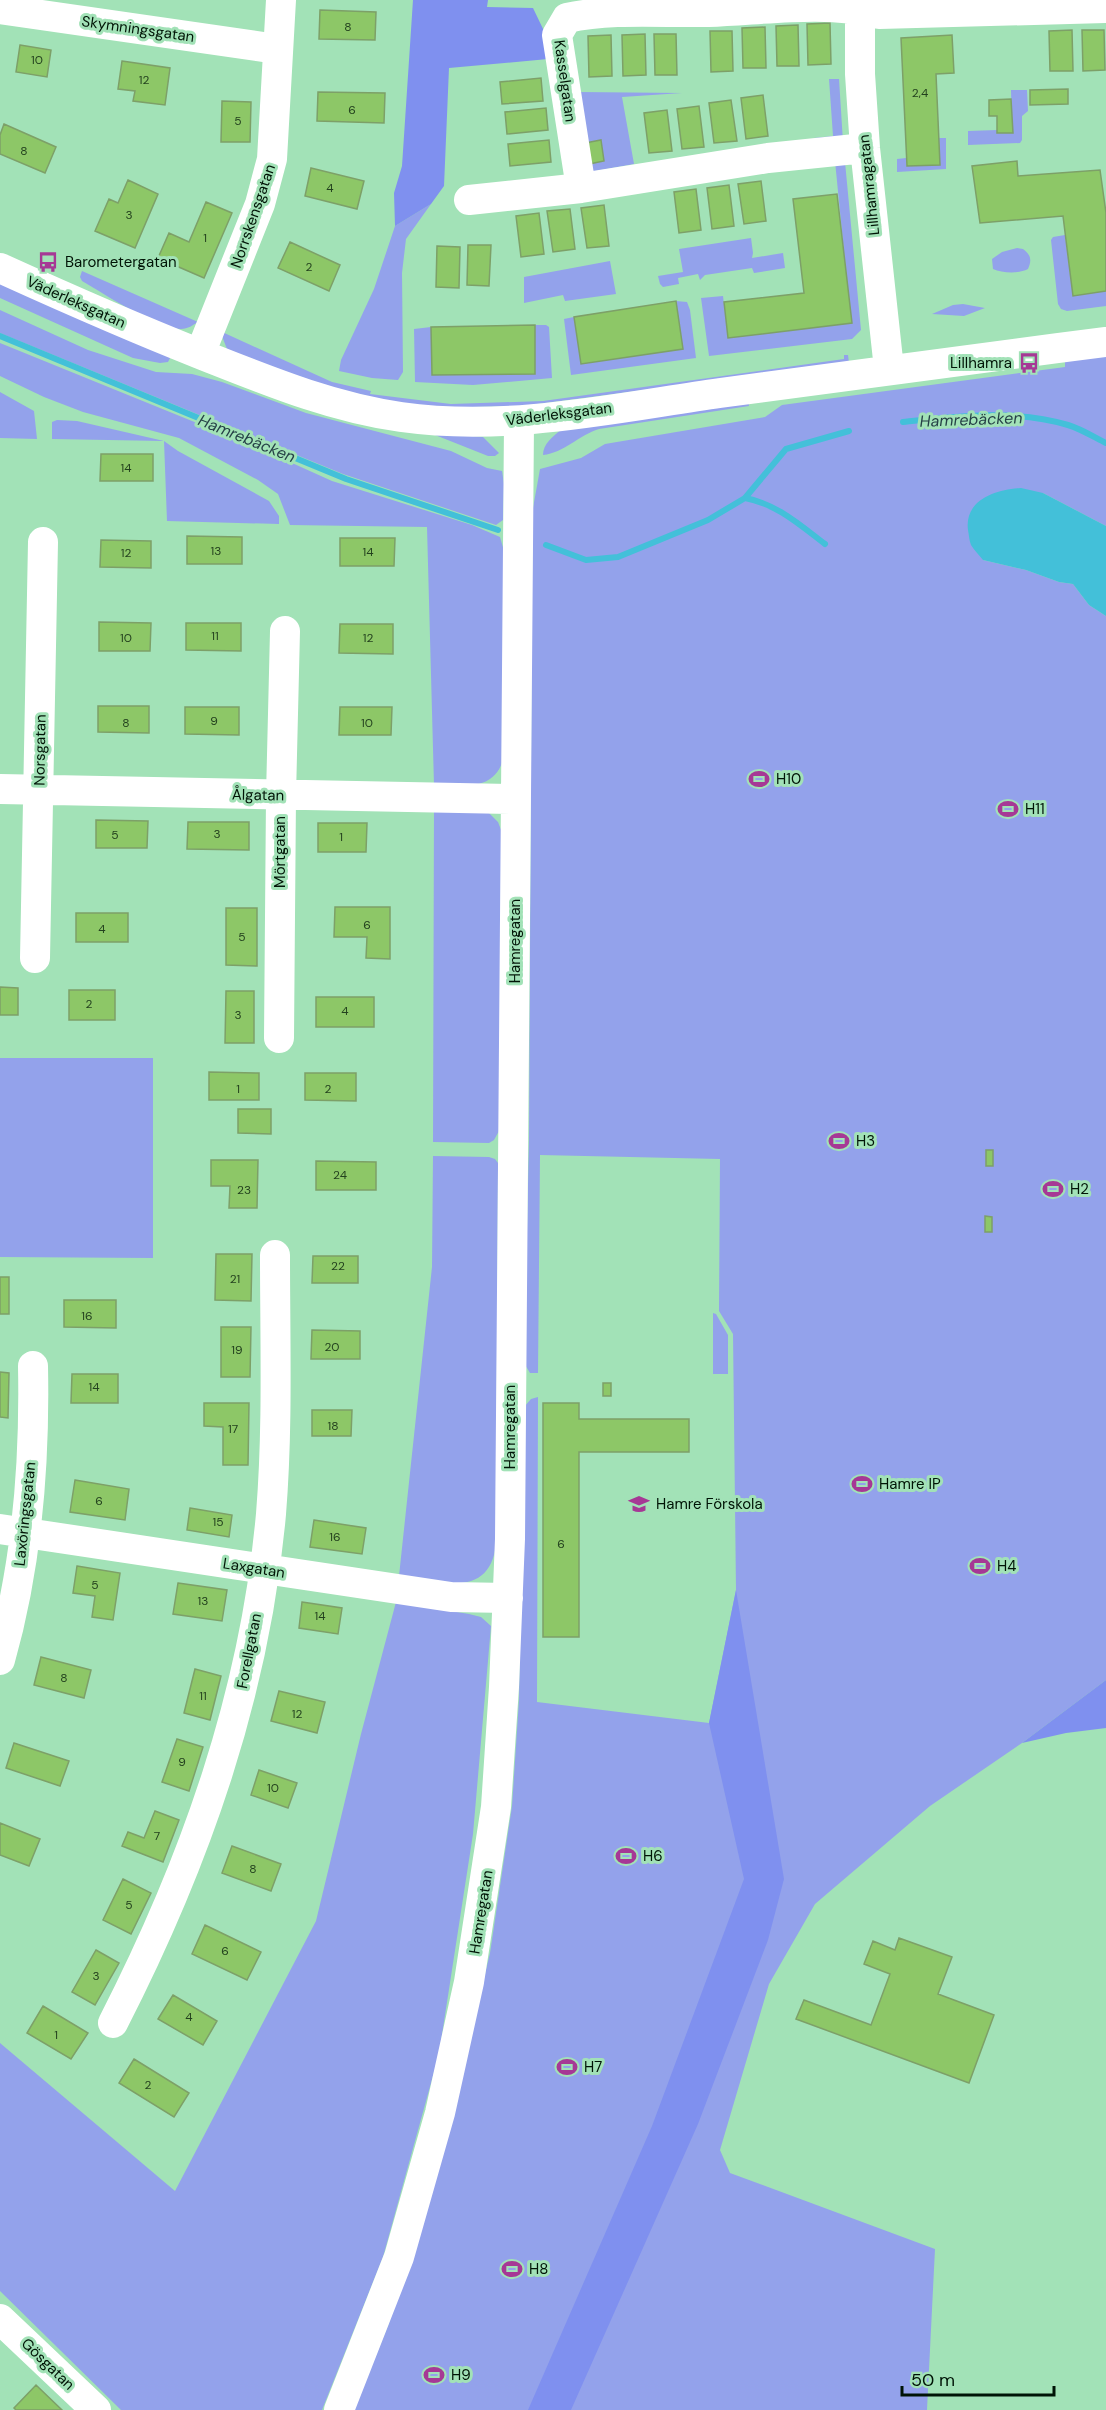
<svg xmlns="http://www.w3.org/2000/svg" width="1106" height="2410" font-family="'DM Sans',sans-serif">
  <style>
    .green { fill: #93a2eb }
    .forest { fill: #7f90ef }
    .water { fill: #43c0d9 }
    .lines { fill: none; stroke-linecap: round; stroke-linejoin: round }
    .stream { stroke: #43c0d9; stroke-width: 6 }
    .building { fill: #8dc767; stroke: #7da068; stroke-width: 1.5 }
    .minor { stroke: #fff; stroke-width: 30 }
    .labels { text-anchor: middle; stroke-width: 6; stroke-linejoin: round; paint-order: stroke }
    .number-label { font-size: 12px; fill: #23411e }
    .street-label { font-size: 15px; fill: #001406; stroke: #a2e2b7 }
    .poi-label { font-size: 15px; fill: #001406; stroke: #a2e2b7; text-anchor: start }
    .water-label { font-size: 16px; font-style: italic; fill: #254046; stroke: #a2e2b7 }
  </style>
  <rect width="100%" height="100%" fill="#a2e2b7"/>
  <path class="green" d="M829,79H839L843,142L819,143L814,138L833,136Z
    M1011,90H1027L1028,111L1022,116V140L1020,143L968,145V131L997,130L998,133H1012Z
    M578,92L682,93L622,97L634,164L590,172L589,164L604,161L601,141L585,143Z
    M939,138H946V169L897,172V159L906,158L907,166L940,165Z
    M835,161L845,162L861,330L852,339L709,356L701,298L723,296L728,337L851,323Z
    M431,204L406,239L402,273L403,372L398,380L372,378L339,371L341,360L374,289L395,226Z
    M1065,235L1073,296L1106,291V306L1067,311L1061,309L1058,304L1051,240L1053,237Z
    M751,238L753,253L752,258L783,253L785,268L754,273L752,268L705,275L700,280L698,274L678,278L679,284L663,287L660,284L658,276L683,272L679,249Z
    M1017,248L1023,249C1031,255 1032,260 1028,269C1019,274 1002,273 993,269L992,259L1002,252Z
    M610,261L616,294L565,301L563,295L524,303V277Z
    M82,271L198,322C193,325 188,329 181,329C159,330 103,293 82,281L80,277Z
    M0,281L171,356L168,362L160,363L133,358L0,298Z
    M676,301L687,302L690,310L696,358L571,375L564,319L574,317L581,364L683,349Z
    M963,304L985,308L964,316L932,314L953,305Z
    M0,310L88,350L156,372L192,374L222,382L306,413L451,451L487,468L502,471L504,484L503,520L496,525L343,474L0,333Z
    M535,325H546L549,327L552,378L473,385L415,382L414,329L431,327L432,375L535,374Z
    M220,331L332,382L371,391L370,394L451,404L543,401L844,359V355H848L849,363L522,406L420,408L301,381L227,349Z
    M0,343L261,449L332,481L472,525L500,537L504,551L503,759C495,792 460,786 434,785L427,527L290,525L278,494L258,480L179,438L83,412L44,397L0,376Z
    M1106,349V526L1043,493L983,560L1026,570L1059,582L1073,584L1089,605L1106,616V1680L1022,1743L930,1806L815,1904L769,1984L720,2150L730,2173L935,2249L927,2410H354L389,2323L461,2076L490,1953L512,1806L519,1700L524,1407L531,1399L538,1397L537,1702L709,1723L736,1590L733,1334L719,1311L720,1159L540,1155L538,1373H530L524,1363L529,1141L532,578L533,508L540,469L581,458L605,444L765,417L782,405L1065,367V355Z
    M0,392L34,411L37,439L0,438Z
    M748,399L749,406L599,429C579,435 564,453 543,455C543,444 553,436 561,430Z
    M57,420L77,421L164,441L178,451L269,501L279,516V524L167,521L164,441L52,439V422Z
    M425,431L483,437L499,453L495,456H488Z
    M434,807L487,811L498,822L503,835L499,1131L494,1140L489,1143L433,1142Z
    M0,1058H153V1258L0,1257Z
    M433,1156L489,1157L495,1159L498,1163L496,1544C490,1600 438,1582 399,1576L432,1267Z
    M713,1313L716,1314L728,1335V1374H713Z
    M396,1602L469,1614L481,1617L491,1626L473,1834L439,2054L383,2257L322,2410H121L0,2291V2043L175,2191L316,1921L361,1734Z"/>
  <path class="forest" d="M413,0H488L487,7L533,8L545,33L548,59L449,68L444,186L431,204L395,226L394,193L402,166Z
    M736,1590L784,1879L768,1940L698,2124L571,2410H528L652,2126L744,1879L709,1723Z
    M1106,1680V1728L1066,1733L1022,1743Z"/>
  <path class="water" d="M1021,488L1043,493L1106,526V616L1089,605L1073,584L1059,582L1026,570L983,560C979,555 974,550 971,545C969,540 969,535 968,530C964,500 996,489 1021,488Z"/>
  <g class="lines">
    <path class="stream" d="M0,336L346,479L498,530
      M903,422C958,416 1014,409 1068,425C1081,429 1094,437 1106,443
      M745,498C777,504 800,525 825,544
      M546,545L586,560L618,557L708,520L745,498L786,449L849,431"/>
  </g>
  <path class="building" d="M320,10L376,12L375,40L319,39Z
    M830,23L831,64L808,65L807,24Z
    M798,25L799,66H777L776,26Z
    M765,27L766,68H743L742,28Z
    M1072,30L1073,71H1050L1049,31Z
    M1082,30H1104L1105,70L1083,71Z
    M710,31H732L733,71L711,72Z
    M645,34L646,75L623,76L622,35Z
    M654,34H676L677,75H655Z
    M611,35L612,76L589,77L588,36Z
    M952,35L954,73L936,74L940,165L907,166L901,38Z
    M20,45L51,50L47,77L16,72Z
    M122,61L170,68L165,105L133,101L135,91L118,89Z
    M541,78L543,101L502,104L500,82Z
    M1068,89V104L1030,105V90Z
    M318,92L385,93L384,123L317,121Z
    M763,95L768,136L746,139L741,98Z
    M1011,99L1013,133H997V116H989V100Z
    M731,100L737,141L714,143L709,103Z
    M222,101L251,102L250,142H221Z
    M699,106L704,147L682,149L677,109Z
    M546,108L548,130L507,134L505,112Z
    M667,110L672,151L649,153L644,113Z
    M4,124L56,147L45,173L0,154V135Z
    M549,140L551,162L510,166L508,144Z
    M601,140L604,161L589,164L585,143Z
    M1017,161L1018,176L1100,170L1106,213V291L1073,296L1063,216L980,223L972,166Z
    M311,168L364,181L357,209L305,196Z
    M128,180L158,194L135,248L95,231L109,199L118,203Z
    M761,181L766,221L744,224L738,184Z
    M729,185L734,226L712,229L707,188Z
    M696,189L701,230L679,233L674,192Z
    M837,194L852,323L728,338L724,302L804,293L793,199Z
    M206,202L232,213L204,278L158,258L169,233L189,242Z
    M604,205L609,246L587,248L581,208Z
    M570,209L575,249L553,252L547,211Z
    M539,213L544,254L521,257L516,216Z
    M290,242L340,265L329,291L278,268Z
    M468,245H491L489,286L467,285Z
    M437,246L460,247L459,288L436,287Z
    M676,301L683,349L581,364L574,317Z
    M535,325V374L432,375L431,327Z
    M101,454H153V481H100Z
    M187,536L242,537V564H187Z
    M340,538H395L394,566H340Z
    M101,540L151,541V568L100,567Z
    M99,622L151,623L150,651H99Z
    M186,623H241V651L186,650Z
    M340,624H393V654L339,653Z
    M98,706H149V733L98,732Z
    M185,707H239V735L185,734Z
    M340,707H392L391,735H339Z
    M96,820L148,821L147,848H96Z
    M188,822H249V850L187,849Z
    M318,823H367L366,852H318Z
    M335,907H390V959L366,958L367,937H334Z
    M226,908H257V966L226,965Z
    M76,913H128V942H76Z
    M0,987L18,988V1015H0Z
    M69,990H115V1020H69Z
    M226,991H254V1043H225Z
    M316,997H374V1027H316Z
    M209,1072L259,1073V1100H209Z
    M305,1073H356V1101L305,1100Z
    M238,1109H271V1134L238,1133Z
    M986,1150H993V1166H986Z
    M211,1160H258L257,1208H229L230,1186H211Z
    M316,1161L376,1162V1190H316Z
    M985,1216L992,1217V1232H985Z
    M216,1254H252L251,1301L215,1300Z
    M313,1256H358V1283H312Z
    M0,1277H9V1314H0Z
    M64,1300H116V1328L64,1327Z
    M221,1327H251L250,1377H221Z
    M312,1330L360,1331V1359H311Z
    M0,1372L9,1373L8,1418L0,1417Z
    M72,1374H118V1403H71Z
    M603,1383H611V1396H603Z
    M204,1403H249L248,1465H223V1427L204,1426Z
    M543,1403H579V1419H689V1452H579V1637H543Z
    M312,1410H352L351,1436H312Z
    M75,1480L129,1489L125,1520L70,1512Z
    M190,1508L232,1515L229,1537L187,1530Z
    M314,1520L366,1528L362,1554L310,1547Z
    M77,1566L120,1573L113,1620L92,1617L95,1596L73,1593Z
    M178,1583L227,1590L222,1621L173,1614Z
    M302,1602L342,1608L338,1634L299,1628Z
    M41,1657L91,1670L84,1698L34,1685Z
    M195,1669L221,1676L210,1720L184,1713Z
    M279,1691L325,1702L317,1733L271,1721Z
    M177,1739L203,1747L189,1791L162,1782Z
    M14,1743L69,1761L60,1786L6,1768Z
    M259,1770L297,1783L288,1808L251,1795Z
    M155,1811L179,1820L163,1862L122,1846L128,1832L144,1838Z
    M0,1823L40,1839L29,1866L0,1855Z
    M232,1846L281,1864L271,1891L222,1873Z
    M123,1879L151,1893L131,1934L103,1920Z
    M205,1925L261,1952L247,1980L192,1954Z
    M899,1938L952,1957L938,1994L994,2015L969,2083L796,2019L804,2000L871,2025L890,1974L864,1964L873,1941L895,1950Z
    M96,1950L119,1963L95,2005L72,1992Z
    M173,1995L217,2021L203,2045L158,2019Z
    M43,2006L88,2033L71,2059L27,2033Z
    M134,2059L189,2093L174,2117L119,2083Z
    M36,2385L62,2410H16L14,2408Z"/>
  <g class="lines">
    <path class="minor" d="M860,0V74L865,148L889,369
      M0,9L277,49
      M581,188L557,35L567,18C613,8 662,13 709,12C765,10 825,0 879,14L1106,8
      M469,200L581,188L768,158L865,148
      M0,268C66,298 132,327 200,354C266,380 330,407 401,417C508,432 615,408 720,393C848,375 977,358 1106,342
      M200,354L260,204L272,159L281,0
      M0,789L516,799
      M35,958L43,542
      M279,1038L281,796L285,631
      M0,1529L451,1597L508,1598
      M0,1660C27,1565 35,1464 33,1366
      M113,2023C195,1863 255,1694 271,1514C278,1428 275,1341 275,1255
      M0,2319L96,2410
      M339,2410L399,2257L440,2113L469,1982L496,1807L504,1687L510,1539L519,422"/>
  </g>
  <defs>
    <g id="bus-bare" transform="scale(1.62)"><path d="M-5-6H5V4H4V6H2V4H-2V6H-4V4H-5ZM-3.5-4V0h7V-4ZM-3.5 1.2v1.5H-2V1.2ZM2 1.2v1.5H3.5V1.2Z" fill="#a63895" stroke="#a2e2b7" stroke-width="2.5" paint-order="stroke"/></g>
    <g id="stadium-bare" transform="scale(1.62)"><path d="M0-5a6.5 5 0 1 0 0 10a6.5 5 0 1 0 0-10ZM-3.5-1.8h7v3.6h-7Z" fill="#a63895" stroke="#a2e2b7" stroke-width="2.5" paint-order="stroke"/></g>
    <g id="school-bare" transform="scale(1.62)"><path d="M0-5L7-2L0 1L-7-2ZM-4 1L0 2.5L4 1V4Q0 6-4 4Z" fill="#a63895" stroke="#a2e2b7" stroke-width="2.5" paint-order="stroke"/></g>
  </defs>
  <g fill-rule="evenodd">
    <use href="#bus-bare" x="48" y="262"/>
    <use href="#bus-bare" x="1029" y="363"/>
    <use href="#stadium-bare" x="759" y="779"/>
    <use href="#stadium-bare" x="1008" y="809"/>
    <use href="#stadium-bare" x="839" y="1141"/>
    <use href="#stadium-bare" x="1053" y="1189"/>
    <use href="#stadium-bare" x="862" y="1484"/>
    <use href="#school-bare" x="639" y="1504"/>
    <use href="#stadium-bare" x="980" y="1566"/>
    <use href="#stadium-bare" x="626" y="1856"/>
    <use href="#stadium-bare" x="567" y="2067"/>
    <use href="#stadium-bare" x="512" y="2269"/>
    <use href="#stadium-bare" x="434" y="2375"/>
  </g>
  <g class="labels">
    <g class="number-label">
      <text x="348" y="31">8</text>
      <text x="37" y="64">10</text>
      <text x="144" y="84">12</text>
      <text x="920" y="97">2,4</text>
      <text x="352" y="114">6</text>
      <text x="238" y="125">5</text>
      <text x="24" y="155">8</text>
      <text x="330" y="192">4</text>
      <text x="129" y="219">3</text>
      <text x="205" y="242">1</text>
      <text x="309" y="271">2</text>
      <text x="126" y="472">14</text>
      <text x="216" y="555">13</text>
      <text x="368" y="556">14</text>
      <text x="126" y="557">12</text>
      <text x="215" y="640">11</text>
      <text x="126" y="642">10</text>
      <text x="368" y="642">12</text>
      <text x="214" y="725">9</text>
      <text x="126" y="727">8</text>
      <text x="367" y="727">10</text>
      <text x="217" y="838">3</text>
      <text x="115" y="839">5</text>
      <text x="341" y="841">1</text>
      <text x="367" y="929">6</text>
      <text x="102" y="933">4</text>
      <text x="242" y="941">5</text>
      <text x="89" y="1008">2</text>
      <text x="345" y="1015">4</text>
      <text x="238" y="1019">3</text>
      <text x="238" y="1093">1</text>
      <text x="328" y="1093">2</text>
      <text x="340" y="1179">24</text>
      <text x="244" y="1194">23</text>
      <text x="338" y="1270">22</text>
      <text x="235" y="1283">21</text>
      <text x="87" y="1320">16</text>
      <text x="332" y="1351">20</text>
      <text x="237" y="1354">19</text>
      <text x="94" y="1391">14</text>
      <text x="333" y="1430">18</text>
      <text x="233" y="1433">17</text>
      <text x="99" y="1505">6</text>
      <text x="218" y="1526">15</text>
      <text x="335" y="1541">16</text>
      <text x="561" y="1548">6</text>
      <text x="95" y="1589">5</text>
      <text x="203" y="1605">13</text>
      <text x="320" y="1620">14</text>
      <text x="64" y="1682">8</text>
      <text x="203" y="1700">11</text>
      <text x="297" y="1718">12</text>
      <text x="182" y="1766">9</text>
      <text x="273" y="1792">10</text>
      <text x="157" y="1840">7</text>
      <text x="253" y="1873">8</text>
      <text x="129" y="1909">5</text>
      <text x="225" y="1955">6</text>
      <text x="96" y="1980">3</text>
      <text x="189" y="2021">4</text>
      <text x="56" y="2039">1</text>
      <text x="148" y="2089">2</text>
    </g>
    <g class="street-label">
      <text transform="translate(138 29) rotate(8)" y="5">Skymningsgatan</text>
      <text transform="translate(565 81) rotate(82)" y="5">Kasselgatan</text>
      <text transform="translate(869 185) rotate(-96)" y="5">Lillhamragatan</text>
      <text transform="translate(253 216) rotate(-71)" y="5">Norrskensgatan</text>
      <text transform="translate(76 302) rotate(24)" y="5">Väderleksgatan</text>
      <text transform="translate(559 414) rotate(-7)" y="5">Väderleksgatan</text>
      <text transform="translate(40 750) rotate(-89)" y="5">Norsgatan</text>
      <text transform="translate(258 795) rotate(1)" y="5">Ålgatan</text>
      <text transform="translate(280 852) rotate(-90)" y="5">Mörtgatan</text>
      <text transform="translate(515 941) rotate(-90)" y="5">Hamregatan</text>
      <text transform="translate(510 1427) rotate(-90)" y="5">Hamregatan</text>
      <text transform="translate(25 1514) rotate(-84)" y="5">Laxöringsgatan</text>
      <text transform="translate(254 1568) rotate(9)" y="5">Laxgatan</text>
      <text transform="translate(249 1651) rotate(-79)" y="5">Forellgatan</text>
      <text transform="translate(481 1912) rotate(-81)" y="5">Hamregatan</text>
      <text transform="translate(48 2364) rotate(44)" y="5">Gösgatan</text>
    </g>
    <g class="poi-label">
      <text x="65" y="267">Barometergatan</text>
      <text x="1012" y="368" text-anchor="end">Lillhamra</text>
      <text x="776" y="784">H10</text>
      <text x="1025" y="814">H11</text>
      <text x="856" y="1146">H3</text>
      <text x="1070" y="1194">H2</text>
      <text x="879" y="1489">Hamre IP</text>
      <text x="656" y="1509">Hamre Förskola</text>
      <text x="997" y="1571">H4</text>
      <text x="643" y="1861">H6</text>
      <text x="584" y="2072">H7</text>
      <text x="529" y="2274">H8</text>
      <text x="451" y="2380">H9</text>
    </g>
    <g class="water-label">
      <text transform="translate(971 419) rotate(-2)" y="6">Hamrebäcken</text>
      <text transform="translate(247 438) rotate(22)" y="6">Hamrebäcken</text>
    </g>
  </g>
  <path d="M902 2386v9h152v-9" fill="none" stroke="#001406" stroke-width="3"/>
  <text x="911" y="2386" font-size="18" fill="#001406" stroke="#a2e2b7" stroke-width="4.5" paint-order="stroke">50 m</text>
</svg>
